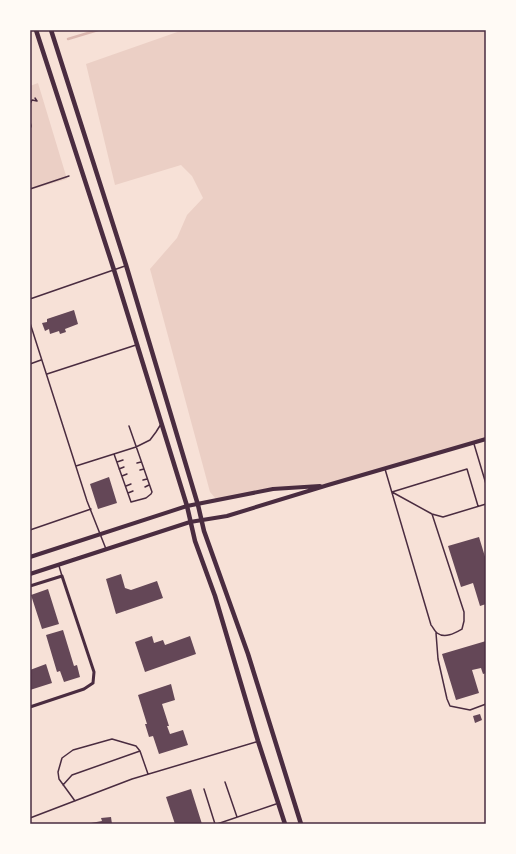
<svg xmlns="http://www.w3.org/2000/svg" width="516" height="854" font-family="Ubuntu,sans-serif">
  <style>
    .green { fill: #ebcfc5 }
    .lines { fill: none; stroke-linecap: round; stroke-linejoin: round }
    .stream { stroke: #dcb8b0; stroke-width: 2.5 }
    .building { fill: #644757 }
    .path { stroke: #4a2c40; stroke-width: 1.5 }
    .service { stroke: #4a2c40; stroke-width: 1.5 }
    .minor { stroke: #4a2c40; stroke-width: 3 }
    .tertiary { stroke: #4a2c40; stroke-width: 4 }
    .secondary { stroke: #4a2c40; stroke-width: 4.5 }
    .neatline { fill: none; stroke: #4a2c40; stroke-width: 1.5 }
  </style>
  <rect width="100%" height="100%" fill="#f7e1d7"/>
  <path class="green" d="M183,30H486V439L328,485L273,489L217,500L210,492L150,269L177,238L187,215L203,198L192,176L181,165L115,185L86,64Z
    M38,83L67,179L30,190V86Z"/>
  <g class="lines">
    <path class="stream" d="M68,39L98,30"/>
  </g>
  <path class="building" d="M74,310L78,324L65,329L66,332L60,334L59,331L50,334L49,329L45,331L42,323L47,322V319Z
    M109,477L117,503L98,509L90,484Z
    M479,537L486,560V604L480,606L473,583L461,587L448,546Z
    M121,574L125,588L131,590L157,581L163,598L116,614L106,579Z
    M48,589L59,624L42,629L31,595Z
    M63,630L74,666L77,665L80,677L64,682L60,671L57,672L46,635Z
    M152,636L154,643L163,640L165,645L190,636L196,654L145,672L135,642Z
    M486,641V673L483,674L481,668L472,670L479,693L456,700L442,654Z
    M46,664L52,683L30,690V670Z
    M171,684L175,700L162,704L169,726H167L170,734L183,730L188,745L159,754L153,736L149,737L145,724H147L138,695Z
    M480,714L482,720L475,723L473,716Z
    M191,789L202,824H175L166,797Z
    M111,817L112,824H91V823L102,821L101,818Z"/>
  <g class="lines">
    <path class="path" d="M30,104L32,100L37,101L35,98
      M30,122L31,126L30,129
      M30,189L69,176"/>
    <path class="service" d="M30,299L125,266
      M30,323L87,501L106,549
      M30,364L41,360
      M47,374L136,345
      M474,444L486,484
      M114,454L131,502L146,498L151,494L152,492L129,426
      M117,462L123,460
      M137,463L141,462
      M76,466L136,447L150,440L156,432L161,424
      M119,469L124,467
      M385,469L431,625C433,627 435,632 437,633C445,639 455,633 462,629L464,621V612L432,514
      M140,470L144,469
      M122,476L127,474
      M143,480L147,479
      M126,486L131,484
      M145,487L149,485
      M392,492L467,469L478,506
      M392,492L432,514L443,517L486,504
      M128,493L133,491
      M30,530L91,509
      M59,566L62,576
      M436,633L438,659L447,699L450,706L470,710L486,704
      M225,782L237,817
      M63,785L72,775L140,751
      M204,789L215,824
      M75,801L59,779L58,772L62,758L73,750L112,739L129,744L136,746L140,751L148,774
      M30,818L132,779L256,742
      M217,824L276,804"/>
    <path class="minor" d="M30,586L62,576L94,672L93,683L84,689L30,707"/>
    <path class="tertiary" d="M30,557L187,506L273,489L320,486
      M30,574L190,522L227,516L328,485L486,439"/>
    <path class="secondary" d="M36,30L114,270L187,506L195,541L215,596L258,741L285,824
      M51,30L126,265L198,505L204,531L248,654L301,824"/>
  </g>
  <rect width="516" height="854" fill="none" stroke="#fffaf5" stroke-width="62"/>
  <rect x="31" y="31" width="454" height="792" class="neatline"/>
</svg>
